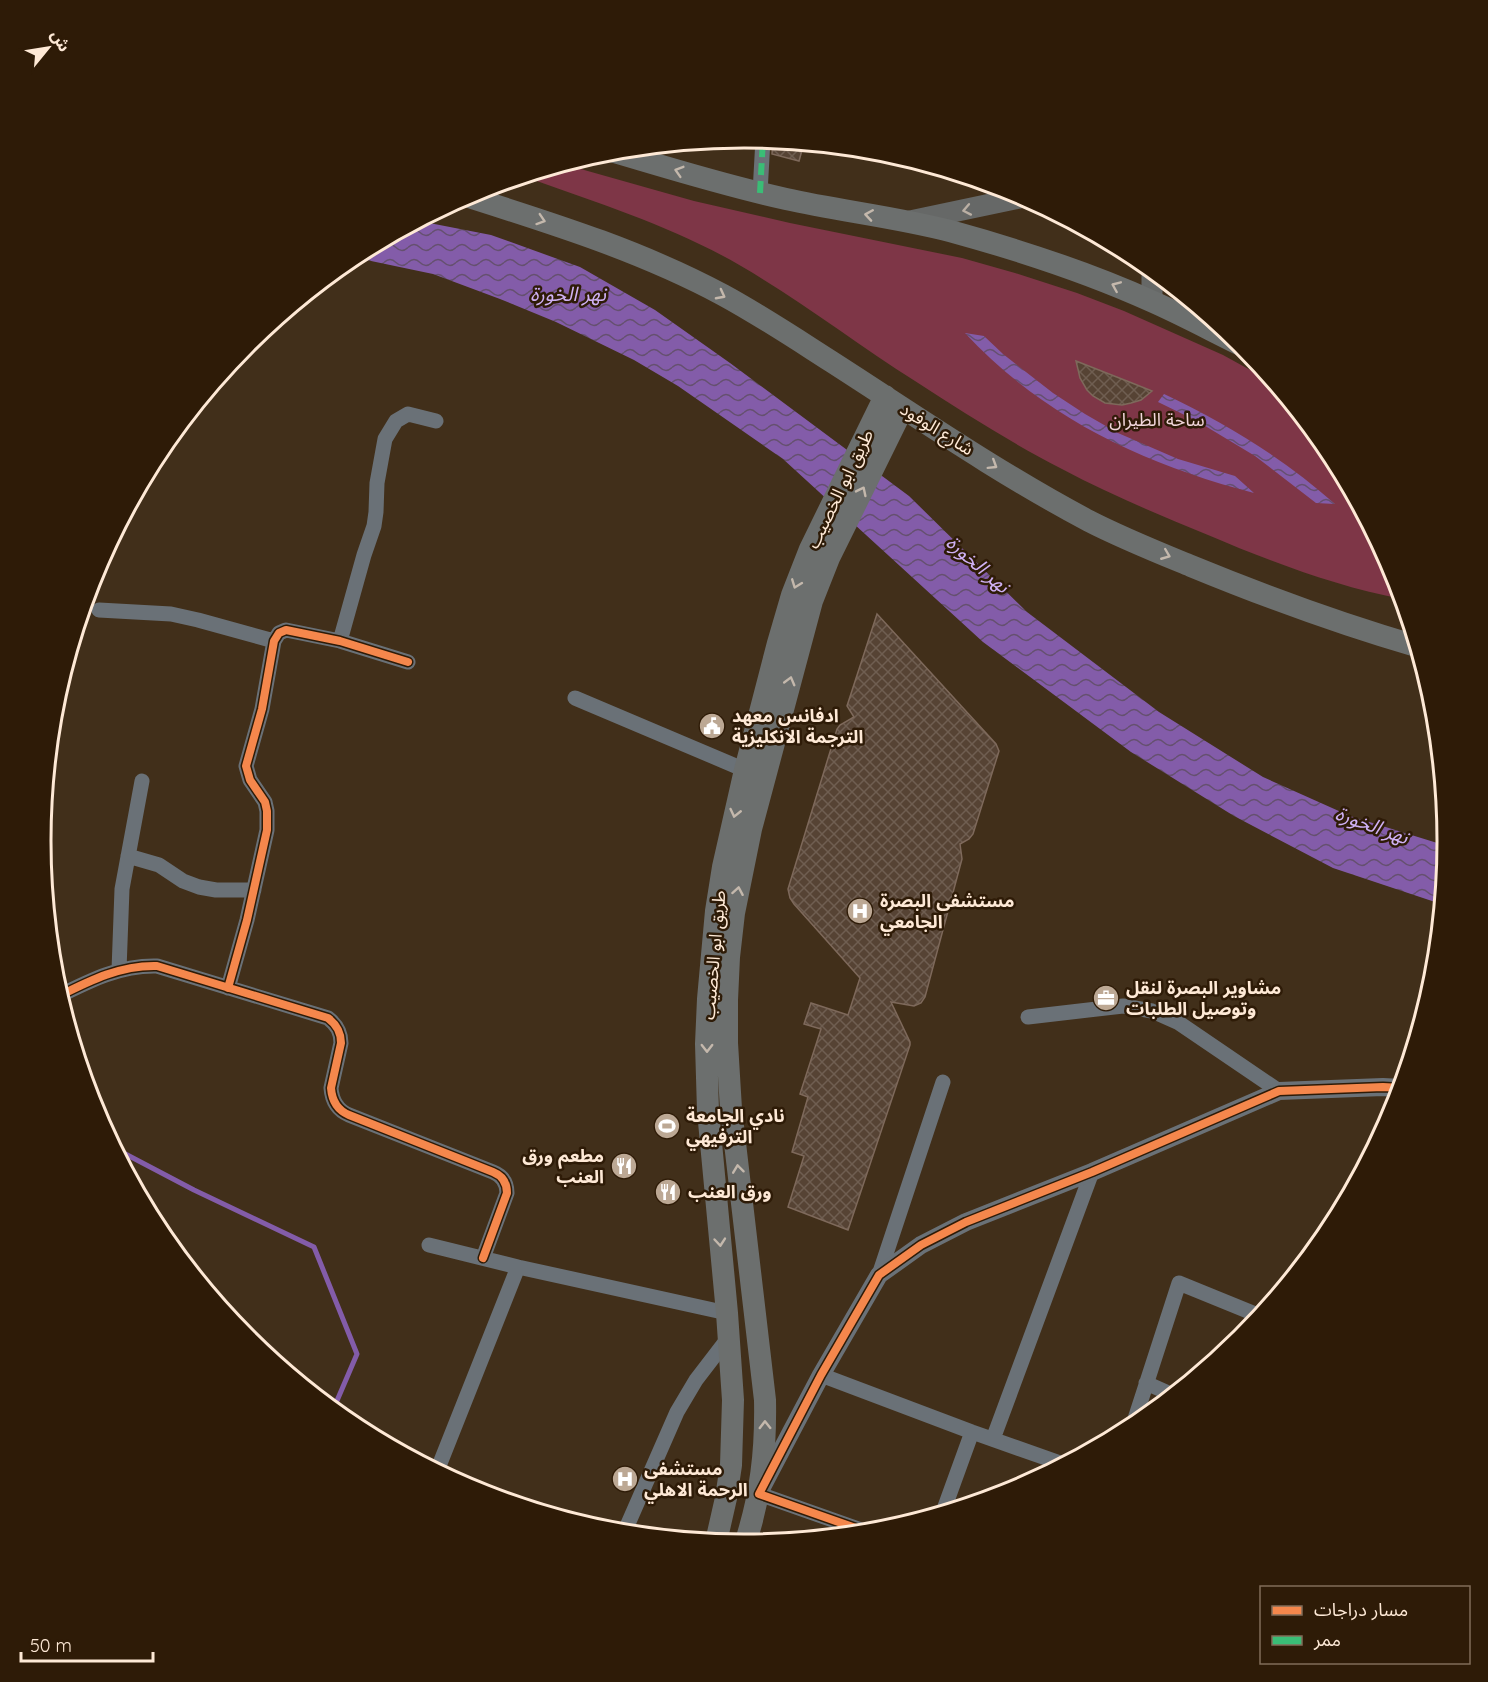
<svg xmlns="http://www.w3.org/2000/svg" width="1488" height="1682" font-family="Quicksand,'Noto Sans Arabic',sans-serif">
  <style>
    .green { fill: #7e3647 }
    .water { fill: url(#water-waves) }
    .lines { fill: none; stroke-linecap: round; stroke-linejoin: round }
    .stream { stroke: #835ca9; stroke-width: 5 }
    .building { fill: url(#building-cross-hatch); stroke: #7e695b; stroke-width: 1.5 }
    .minor { stroke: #6a7177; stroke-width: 15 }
    .tertiary { stroke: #6a7177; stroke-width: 18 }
    .secondary { stroke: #666867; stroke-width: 21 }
    .primary { stroke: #6c6f6e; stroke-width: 22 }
    .quiet { stroke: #3abd76; stroke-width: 6; stroke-dasharray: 12 6; stroke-linecap: butt }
    .cycleway-casing { stroke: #2e1b07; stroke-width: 11 }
    .cycleway { stroke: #f5874c; stroke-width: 8 }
    .oneway { stroke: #c4b8ac }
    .oneway2 { stroke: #baafa4 }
    .labels { text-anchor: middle; stroke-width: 5; stroke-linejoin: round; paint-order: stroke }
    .park-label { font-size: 18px; fill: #f2d6db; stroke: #2e1b07 }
    .street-label { font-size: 18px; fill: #fee9d6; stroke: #2e1b07 }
    .poi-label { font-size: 18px; font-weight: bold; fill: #fee9d6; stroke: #2e1b07; text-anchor: start }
    .water-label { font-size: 20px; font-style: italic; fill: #cfb1f4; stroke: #2e1b07 }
    .rim { fill: none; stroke: #fee9d6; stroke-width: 3 }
  </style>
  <defs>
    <pattern id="water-waves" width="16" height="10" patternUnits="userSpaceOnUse" patternTransform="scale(1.5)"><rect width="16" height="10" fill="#835ca9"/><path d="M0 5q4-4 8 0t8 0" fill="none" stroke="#65506f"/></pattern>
    <pattern id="building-cross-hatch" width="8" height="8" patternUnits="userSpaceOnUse" patternTransform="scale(1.5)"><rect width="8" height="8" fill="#564334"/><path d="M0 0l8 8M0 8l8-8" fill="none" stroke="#6f5e51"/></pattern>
  </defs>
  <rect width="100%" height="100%" fill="#412f1a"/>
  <path class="green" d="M563,164L694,201L790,223L962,258L1015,273L1077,293L1124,311L1223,355L1274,383L1329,450L1394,572L1402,599C1337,587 1269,561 1208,535C1159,515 1109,494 1062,469C1011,443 963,412 915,381C857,344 801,301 741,266C676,228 604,205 534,180L529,175Z"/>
  <path class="water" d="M419,221L491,235L580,267L655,310L730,363L909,496L1027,612L1159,712L1263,777L1350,816L1447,846L1441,903L1435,902L1333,868L1234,816L1131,752L983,642L783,459L678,386L634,360L556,322L500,299L433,274L352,257Z
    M965,333L984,336L1003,354L1053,393L1085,414L1118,433L1178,459L1235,476L1254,493C1144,464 1044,418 965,333Z
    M1164,394C1226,423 1284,459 1335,504L1316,503L1255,456L1197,421L1158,402Z"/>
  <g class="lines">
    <path class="stream" d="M114,1148L194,1190L314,1247L357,1354L336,1403L328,1406"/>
  </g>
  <path class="building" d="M773,140L804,143L799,161L772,154Z
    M1076,361L1132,383L1152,391L1141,400L1131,403L1122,405L1105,403L1093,396L1087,390L1080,378Z
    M877,614L996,744L999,751L973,834L969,839L960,844L962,859L925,997L921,1003L914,1006L891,1002L910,1042V1045L848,1230L788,1207L804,1156L792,1152L808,1097L800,1094L821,1029L804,1024L811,1003L848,1015L860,978L794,904L790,898L788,889L837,729L840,725L854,717L847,706Z"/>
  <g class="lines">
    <path class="minor" d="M760,193L763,139
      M99,610L171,614L198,620L274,641
      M340,641L364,555L374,526L376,512L377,483L385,439L396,421L408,414L436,421
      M575,698L745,770
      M128,856L159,865L183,881L199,887L216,890H254
      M119,970L122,889L142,781
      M228,988L247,920L267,830V811L265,802L250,780L246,766L262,709L274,641L279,633L286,630L340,641L408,662
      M59,996C91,980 121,965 157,966L328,1018C337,1025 341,1032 341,1043L331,1088C332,1101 337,1110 349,1115L493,1172C503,1176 507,1183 507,1193L483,1258
      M1028,1017L1123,1006L1152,1011L1179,1023L1279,1091
      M429,1245L518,1267L727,1313
      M879,1275L943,1082
      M821,1375L972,1432L1063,1464
      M1146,1383L1173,1395
      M1132,1428L1179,1283L1260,1316
      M993,1439L1092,1172
      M437,1471L518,1267
      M759,1494L867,1532
      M943,1512L972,1432
      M624,1533L677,1412L696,1380L729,1337"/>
    <path class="tertiary" d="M762,1487L821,1375L879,1275L921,1245L966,1222L1092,1172L1279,1091L1383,1087L1401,1088"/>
    <path class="secondary" d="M910,221L1024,197
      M1152,270V301"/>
    <path class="primary" d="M611,151C669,168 726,186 786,199C840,211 896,217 950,231C1019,250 1087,272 1151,301C1183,315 1214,332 1245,347
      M466,196C554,224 641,251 723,295C760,315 796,339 832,362C916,416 1000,474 1089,521C1122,538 1157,552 1191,566C1264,596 1340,624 1416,646
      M716,1542L726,1498L731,1465L733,1400L727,1313L708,1111L706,1044L708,999L716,911L723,867L745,770L778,643L792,595L810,549L885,396
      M745,1544C761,1495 766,1451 765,1400L731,1109L727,1043V1000L729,957L734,913L751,829L812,601L829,558L903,408"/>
    <path class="quiet" d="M760,193L763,139"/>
    <g class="cycleway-casing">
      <path id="cycleway" d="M228,988L247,920L267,830V811L265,802L250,780L246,766L262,709L274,641L279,633L286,630L340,641L408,662
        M59,996C91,980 121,965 157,966L328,1018C337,1025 341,1032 341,1043L331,1088C332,1101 337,1110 349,1115L493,1172C503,1176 507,1183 507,1193L483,1258
        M867,1532L759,1494L821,1375L879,1275L921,1245L966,1222L1092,1172L1279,1091L1383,1087L1401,1088"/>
    </g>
    <use href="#cycleway" class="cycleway"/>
  </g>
  <defs><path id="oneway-chevron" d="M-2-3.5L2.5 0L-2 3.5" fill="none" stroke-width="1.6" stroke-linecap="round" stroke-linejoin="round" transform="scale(1.5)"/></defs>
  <g class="oneway">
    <use href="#oneway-chevron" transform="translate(679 171) rotate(-163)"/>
    <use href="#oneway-chevron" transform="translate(869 215) rotate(-171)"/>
    <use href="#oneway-chevron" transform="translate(541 220) rotate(18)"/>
    <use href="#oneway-chevron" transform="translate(1116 286) rotate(-157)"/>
    <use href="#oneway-chevron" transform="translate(721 295) rotate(28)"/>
    <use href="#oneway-chevron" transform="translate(993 465) rotate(32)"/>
    <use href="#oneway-chevron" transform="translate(862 491) rotate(-64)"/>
    <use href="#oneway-chevron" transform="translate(1166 555) rotate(22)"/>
    <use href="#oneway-chevron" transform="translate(796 584) rotate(111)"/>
    <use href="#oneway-chevron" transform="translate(790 681) rotate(-75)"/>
    <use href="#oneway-chevron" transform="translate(735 813) rotate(103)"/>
    <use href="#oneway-chevron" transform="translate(738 891) rotate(-80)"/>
    <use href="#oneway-chevron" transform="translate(707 1048) rotate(90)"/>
    <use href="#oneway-chevron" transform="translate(738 1169) rotate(-97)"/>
    <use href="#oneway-chevron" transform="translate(720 1242) rotate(85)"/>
    <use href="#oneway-chevron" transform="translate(765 1425) rotate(-91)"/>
  </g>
  <use class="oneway2" href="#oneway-chevron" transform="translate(967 210) rotate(169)"/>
  <defs>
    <g id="civic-disc" transform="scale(1.35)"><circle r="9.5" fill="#bca894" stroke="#2e1b07"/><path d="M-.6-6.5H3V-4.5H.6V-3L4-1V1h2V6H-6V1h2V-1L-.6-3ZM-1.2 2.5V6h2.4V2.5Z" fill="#fff"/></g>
    <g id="hospital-disc" transform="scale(1.35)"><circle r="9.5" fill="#bca894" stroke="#2e1b07"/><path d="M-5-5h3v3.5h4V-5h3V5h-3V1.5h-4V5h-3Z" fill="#fff"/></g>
    <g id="office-disc" transform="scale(1.35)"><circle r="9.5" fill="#bca894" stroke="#2e1b07"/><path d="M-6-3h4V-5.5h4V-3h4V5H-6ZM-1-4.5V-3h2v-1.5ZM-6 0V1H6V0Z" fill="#fff"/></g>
    <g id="stadium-disc" transform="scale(1.35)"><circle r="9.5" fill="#bca894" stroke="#2e1b07"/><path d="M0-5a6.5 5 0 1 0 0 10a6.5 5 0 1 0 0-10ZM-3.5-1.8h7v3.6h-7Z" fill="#fff"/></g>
    <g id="restaurant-disc" transform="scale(1.35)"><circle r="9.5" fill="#bca894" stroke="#2e1b07"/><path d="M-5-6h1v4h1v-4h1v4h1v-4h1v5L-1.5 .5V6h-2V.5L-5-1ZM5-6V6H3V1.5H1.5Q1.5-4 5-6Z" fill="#fff"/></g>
  </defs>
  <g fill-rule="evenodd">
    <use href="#civic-disc" x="712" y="726"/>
    <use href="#hospital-disc" x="860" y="911"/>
    <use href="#office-disc" x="1106" y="998"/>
    <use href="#stadium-disc" x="667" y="1126"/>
    <use href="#restaurant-disc" x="624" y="1166"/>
    <use href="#restaurant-disc" x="668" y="1192"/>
    <use href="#hospital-disc" x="625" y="1479"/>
  </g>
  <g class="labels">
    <g class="park-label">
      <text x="1157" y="426">ساحة الطيران</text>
    </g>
    <g class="street-label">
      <text transform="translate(937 429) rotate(32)" y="6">شارع الوفود</text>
      <text transform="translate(840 489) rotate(-64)" y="6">طريق ابو الخصيب</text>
      <text transform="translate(714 955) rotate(-85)" y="6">طريق ابو الخصيب</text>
    </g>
    <g class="poi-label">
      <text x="732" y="722">ادفانس معهد<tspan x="732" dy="21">الترجمة الانكليزية</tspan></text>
      <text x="880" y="907">مستشفى البصرة<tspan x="880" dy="21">الجامعي</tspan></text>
      <text x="1126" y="994">مشاوير البصرة لنقل<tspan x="1126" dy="21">وتوصيل الطلبات</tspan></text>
      <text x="686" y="1122">نادي الجامعة<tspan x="686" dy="21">الترفيهي</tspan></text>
      <text x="604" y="1162" text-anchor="end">مطعم ورق<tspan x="604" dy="21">العنب</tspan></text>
      <text x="688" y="1198">ورق العنب</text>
      <text x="644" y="1475">مستشفى<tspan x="644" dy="21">الرحمة الاهلي</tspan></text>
    </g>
    <g class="water-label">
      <text x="568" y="301">نهر الخورة</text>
      <text transform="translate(978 564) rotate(41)" y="7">نهر الخورة</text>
      <text transform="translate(1372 825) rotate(20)" y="7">نهر الخورة</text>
    </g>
  </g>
  <path d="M0 0H1488V1682H0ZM51 841a693 693 0 1 1 1386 0a693 693 0 1 1-1386 0Z" fill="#2e1b07" fill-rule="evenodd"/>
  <path class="rim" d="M51 841a693 693 0 1 1 1386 0a693 693 0 1 1-1386 0Z"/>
  <rect x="1260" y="1586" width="210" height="78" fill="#2e1b07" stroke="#816d5a" stroke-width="1.5"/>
  <rect x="1272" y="1606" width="30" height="9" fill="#f5874c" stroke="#816d5a" stroke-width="1.5"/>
  <text x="1314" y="1616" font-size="18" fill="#fee9d6">مسار دراجات</text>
  <rect x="1272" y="1636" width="30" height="9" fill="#3abd76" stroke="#816d5a" stroke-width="1.5"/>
  <text x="1314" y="1646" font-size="18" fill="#fee9d6">ممر</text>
  <g transform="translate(48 48) rotate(60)" stroke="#2e1b07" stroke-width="4.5" paint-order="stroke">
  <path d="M0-4.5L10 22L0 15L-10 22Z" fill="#fee9d6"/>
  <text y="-9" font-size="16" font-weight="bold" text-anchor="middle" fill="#fee9d6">ش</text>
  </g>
  <path d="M21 1652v9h132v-9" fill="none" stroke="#fee9d6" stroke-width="3"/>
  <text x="30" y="1652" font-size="18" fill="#fee9d6" stroke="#2e1b07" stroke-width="4.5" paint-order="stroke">50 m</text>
</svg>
